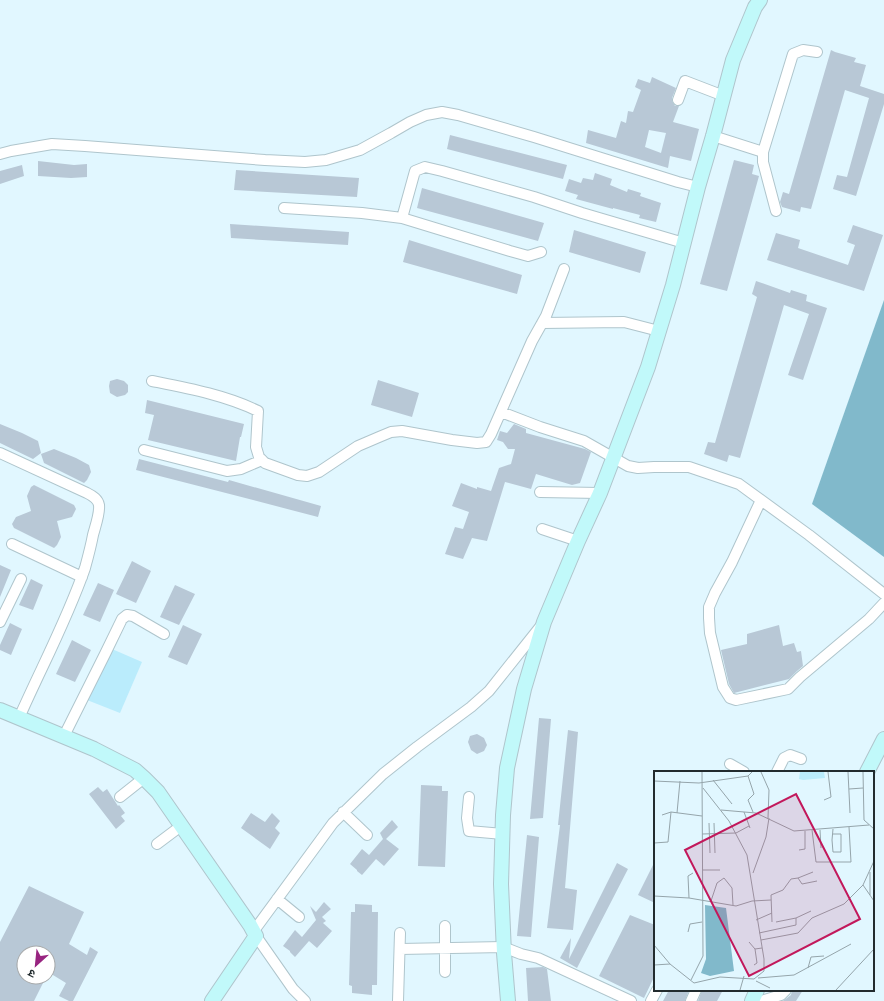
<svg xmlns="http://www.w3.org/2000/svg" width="884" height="1001" font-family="Arial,'Noto Sans Devanagari',sans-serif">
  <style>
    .green { fill: #baecfc }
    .forest { fill: #81b9cb }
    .building { fill: #b8c8d6; fill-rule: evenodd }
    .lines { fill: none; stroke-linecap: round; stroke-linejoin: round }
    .street-casing { stroke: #afc5cc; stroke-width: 12 }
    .secondary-casing { stroke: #afc5cc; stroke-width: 16 }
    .street { stroke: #fff; stroke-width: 10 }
    .secondary { stroke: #c1f9fa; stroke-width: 14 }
    .inset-road { fill: none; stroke: #95a5ab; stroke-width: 1 }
    .view { fill: #c2185b; fill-opacity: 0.15; stroke: #c2185b; stroke-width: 2 }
    .inset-edge { fill: none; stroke: #222b2e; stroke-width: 2 }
  </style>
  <rect width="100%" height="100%" fill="#e1f7ff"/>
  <path class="green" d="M112,649L142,662L120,713L87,700Z"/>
  <path class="forest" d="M884,300V557L812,504Z"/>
  <path class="building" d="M831,50L835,52L856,58L854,62L866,65L860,86L884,94V104L856,196L833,189L837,175L847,177L869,98L845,90L811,209L801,207L800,212L782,207L780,202L783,192L789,194Z
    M652,77L676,88L672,98V101L675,106H679L673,122L699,129L691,161L670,156L668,168L586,143L588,130L616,138L621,121L626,123L628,111L633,112L641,90L635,87L638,79L650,83ZM649,130L666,133L661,153L645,147Z
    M450,135L567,165L563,179L447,149Z
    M734,160L754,165L752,174L759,176L727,291L700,284Z
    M38,161L74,165L87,164V177L71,178L38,176Z
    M22,165L24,176L0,184V171Z
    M236,170L359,178L357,197L234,190Z
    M595,173L612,179L610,185L627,192L628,189L641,193L640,196L661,203L656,222L639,218L640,215L613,208V209L576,199L578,195L565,191L569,179L581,183L583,178L593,180Z
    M422,188L544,223L538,241L417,208Z
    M230,224L349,232L348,245L231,238Z
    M853,225L883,235L864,291L767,260L776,233L800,240L798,248L848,265L855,245L847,242Z
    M574,230L646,252L640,273L569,252Z
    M409,240L522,275L517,294L403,262Z
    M756,281L790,293L791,290L807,295L806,301L827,308L803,380L788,375L809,314L784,305L740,458L729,455L727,462L704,454L708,442L715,443L757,297L752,294Z
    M117,379L124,381L128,385V392L125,395L117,397L110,393L109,386L110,381Z
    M378,380L419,393L412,417L371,405Z
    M147,400L244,424L241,437H240L236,461L148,440L154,415L145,413Z
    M0,424L22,433L38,441L41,453L33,459L0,443Z
    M514,424L526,429V433L585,449L591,452L580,483L572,485L536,474L531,489L505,482L487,541L472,538L463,559L445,554L455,527L463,529L469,512L452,506L461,483L477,489V487L491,491L499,468L511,464L515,449H508L503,442L497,440L500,431L507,433Z
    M54,449L76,458L89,465L91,472L87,480L84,483L44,463L41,454Z
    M139,459L228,482L229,480L321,506L318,517L222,492L136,470Z
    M34,485L74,505L76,509L72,517L57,521L61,537L57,545L54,548L14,528L12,524L16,517L31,511L27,496L31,487Z
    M132,561L151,571L136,603L116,594Z
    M0,565L11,570L0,597Z
    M31,579L43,585L33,610L19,605Z
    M98,583L114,590L100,622L83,615Z
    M175,585L195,594L179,625L160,617Z
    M10,623L22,629L11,655L0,650V645Z
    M183,625L202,634L187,665L168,657Z
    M779,625L783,646L794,643L797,652L801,651L803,666L797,671L789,679L734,693L729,684L721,650L747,644V634Z
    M72,640L91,650L75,682L56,674Z
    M539,718L551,719L543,818L530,819Z
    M568,730L578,732L565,888L577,890L573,930L547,928L560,825H558Z
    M477,734L484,738L487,745L484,751L477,754L471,750L468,742L470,736Z
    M421,785L442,786V791H448L445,867L418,866Z
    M98,787L103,792L107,789L118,806L119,805L125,813L121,816L125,821L116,829L89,794Z
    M251,813L265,822L272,813L280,821L275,828L280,833L270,849L241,828Z
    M392,820L398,827L386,839L399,849L384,866L376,859L362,875L357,871V870L350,864L362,849L369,855L383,839L380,833Z
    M527,835L539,837L531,937L517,936Z
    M655,861V903L638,895Z
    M617,863L628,869L577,968L560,958L571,938L569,959Z
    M29,886L84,912L69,944L87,955L90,947L98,952L73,1001H69L59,996L66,983L48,972V953H24V977H46L34,1001H0V942Z
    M324,902L331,909L322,917L326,921L323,923L332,931L317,948L309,941L295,957L290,952V951L283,946L295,930L302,937L316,920L310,906L316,912Z
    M355,904L372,905V912H378L377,985H372V995L352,993V986L349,985L351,912H355Z
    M630,915L655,925V975L644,998L599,976Z
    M543,967L547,969L551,1001H528L526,968Z
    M669,990H689L685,1001H663Z
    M702,990H723L717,1001H698Z
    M792,990H803L796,1001H783L791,995Z"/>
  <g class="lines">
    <g class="street-casing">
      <path id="street" d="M678,100L685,81L724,96
        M713,136L763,152V162L776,211
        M763,152L793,54L803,50L817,52
        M0,154L11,151L52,144L85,146L265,160L305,162L326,160L360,150L391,133L410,122L426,115L442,112L458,115L534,137L678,182L698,187
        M284,208L362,213L402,218L415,171L425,167L442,171L534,197L582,213L684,243
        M402,218L510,251L528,256L541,252
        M542,323L624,322L659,331
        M152,381C187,388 225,395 258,411L256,447L259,457L265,463L298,475L307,476L319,472L358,446L379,437L391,432L402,431L452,440L477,443L486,442L491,434L532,341L546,316L564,269
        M501,412L540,427L584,441L628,466L638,468L654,467H689L739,484L809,535L884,594
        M144,450L227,471L241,469L262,460
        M0,453L87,493C93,496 98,499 99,505C100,514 95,527 93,535C91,546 88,557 85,568C67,620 41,668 19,718
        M540,492L600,493
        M761,500L732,562L715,593L709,607V618L710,633L723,687L730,698L736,700L788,689L800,677L869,619L884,603
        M542,529L578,541
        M12,544L82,577
        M0,622L21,579
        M64,736L105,654L122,619L127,615L133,616L164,634
        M730,764L744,772
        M777,772L784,758L790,755L801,759
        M120,797L144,778
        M469,797L467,818L469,831L503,834
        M343,812L367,835
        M157,844L181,826
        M277,899L299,917
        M253,932L333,823L383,774L417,747L471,707L489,691L540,627
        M256,936L293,989L305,1001
        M400,949L503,947L521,954L538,958L631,1001
        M445,972V926
        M398,1001L400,933
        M651,1001L657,990
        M691,1001L696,990
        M761,1001L781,995L786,990"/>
    </g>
    <g class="secondary-casing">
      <path id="secondary" d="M0,710L94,749L135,770L144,778L158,792L250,925L256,936L212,1001
        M867,772L884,739
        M508,1001L504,953L501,884L503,815L507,768L524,689L544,622L578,541L600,493L648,367L673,285L698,187L713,136L733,60L755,7L760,0
        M752,1001L757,990"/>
    </g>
    <use href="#street" class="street"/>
    <use href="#secondary" class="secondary"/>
  </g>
  <g transform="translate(654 771)">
    <rect width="220" height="220" fill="#e1f7ff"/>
    <path d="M146,1H170L171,7L149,9L145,8Z" fill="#baecfc"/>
    <path d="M51,134L72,137L80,200L56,205L47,202L52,188Z" fill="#81b9cb"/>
    <path class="inset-road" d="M107,1L115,19L114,47M194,1L196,42M209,1L210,49L220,58M94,5L100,23L94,29L99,41M59,9L78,33M0,10L45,12L94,5L98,1M195,18L209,17M170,29L177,26L174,1M67,39L102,42L140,60L215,54M90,41L96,57M23,42L26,10M8,44L17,41L48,45M55,52L56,82M60,52L61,82M158,59L162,91H197L195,56M166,59L167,77M48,63L82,62L95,55M179,63H187V81H179L178,69L179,58M0,72L14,71L17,41M145,79L151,78V60M48,99H66M99,102L112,66L115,47M144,107L159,101M209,114L220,130M216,124V101M0,125L35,127L82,135L98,130L117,129M35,127L34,105L39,102M57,130L63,112L70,107L78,117L79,134M102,149L118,142M118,151L117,124L129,119L137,108L144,107L148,113L163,110M122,151L142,147M34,161L36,153L48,151M105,162L142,154V147L157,140M107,169L144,162L158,147L190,133L209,114L220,90M95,171L101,178L108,177M0,174L16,193M0,194L16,193L40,212L66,206L100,208L110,200V188L93,84L75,50L49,17M100,194L103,192L101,178M154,197L157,186L170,185M104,207L140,204L197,173M37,209L49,185L48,1M102,210L116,217M86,219L90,205M182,219L220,178"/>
    <path class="view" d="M142,23L206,148L95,205L31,79Z"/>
    <rect width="220" height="220" class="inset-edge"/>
  </g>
  <g transform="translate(36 965) rotate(207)"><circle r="19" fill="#ffffff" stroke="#a7aaab"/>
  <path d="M0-3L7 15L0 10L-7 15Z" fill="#982480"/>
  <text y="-6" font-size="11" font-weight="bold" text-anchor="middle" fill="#222b2e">उ</text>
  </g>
</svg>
